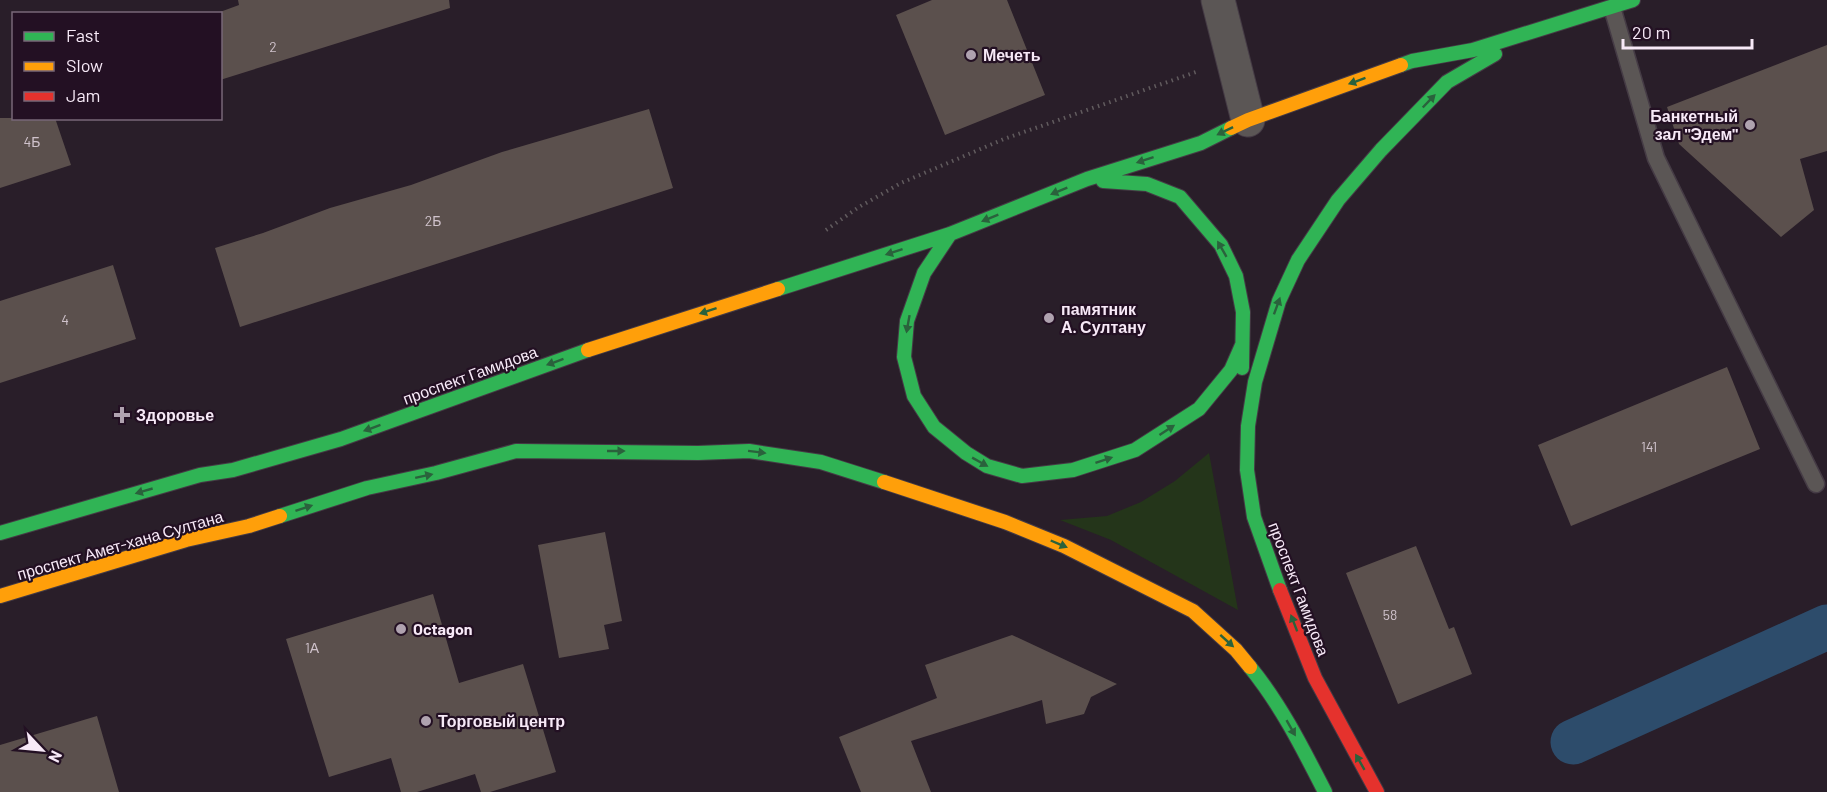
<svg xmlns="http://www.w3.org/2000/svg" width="1827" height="792" font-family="Barlow,sans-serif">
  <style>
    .green { fill: #24351a }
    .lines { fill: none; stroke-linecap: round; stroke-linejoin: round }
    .canal { stroke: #2d4c6b; stroke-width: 45 }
    .building { fill: #5b504d }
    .lane-casing { stroke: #453b45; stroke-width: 19 }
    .street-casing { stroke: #453b45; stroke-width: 35 }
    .fast-casing { stroke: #453b45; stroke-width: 16 }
    .slow-casing { stroke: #453b45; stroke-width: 16 }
    .jam-casing { stroke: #453b45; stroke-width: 16 }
    .path { stroke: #615b5e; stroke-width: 4; stroke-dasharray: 1.5 4.5; stroke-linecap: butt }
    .lane { stroke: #5b5655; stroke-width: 16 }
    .street { stroke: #5b5655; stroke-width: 33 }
    .fast { stroke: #30b455; stroke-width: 14 }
    .slow { stroke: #ff9f0a; stroke-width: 14 }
    .jam { stroke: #e5322d; stroke-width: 14 }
    .oneway { fill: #2a623c }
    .poi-dot { fill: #afa2af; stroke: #231023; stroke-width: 2 }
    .labels { text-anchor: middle; stroke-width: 4.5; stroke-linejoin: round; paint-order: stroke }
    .number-label { font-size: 14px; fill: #d0c3cc }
    .poi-label { font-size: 16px; font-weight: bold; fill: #f7e9f7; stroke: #231023; text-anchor: start }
    .street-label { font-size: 16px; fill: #f7e9f7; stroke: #231023 }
  </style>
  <rect width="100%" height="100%" fill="#291e29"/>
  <path class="green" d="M1209,453L1238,610L1111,540L1060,520L1107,516L1141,502L1175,481Z"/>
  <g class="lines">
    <path class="canal" d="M1573,742L1827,627"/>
  </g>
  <path class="building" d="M238,0H449L450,8L220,80V12L239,5Z
    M932,0H1007L1045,95L945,135L896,15Z
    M1827,45V151L1800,159L1814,210L1781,237L1679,144L1667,107Z
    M649,109L673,188L240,327L215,248L263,233L330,208L411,185L502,152Z
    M0,118H55L71,165L0,188Z
    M113,265L136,339L0,383V301Z
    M1727,367L1760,449L1571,526L1538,445Z
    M605,532L622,621L604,625L609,649L559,658L538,545Z
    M1416,546L1449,629L1454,627L1472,674L1398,704L1346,573Z
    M433,594L459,683L523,664L556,772L490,792H481L475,774L417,792H401L391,758L329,777L286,639Z
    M1012,635L1117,684L1091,697L1084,714L1046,724L1042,700L911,741L931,792H861L839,737L937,698L925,665Z
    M97,716L119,792H0V745Z"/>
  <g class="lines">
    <g class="lane-casing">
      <path id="lane" d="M1614,14L1656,158L1816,484"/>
    </g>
    <g class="street-casing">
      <path id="street" d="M1218,0L1248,120"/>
    </g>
    <g class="fast-casing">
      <path id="fast" d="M1401,65L1412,61L1473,50L1633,0
        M1103,181L1147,184L1180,197L1221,245L1236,276L1243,312L1242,368
        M950,234L924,273L907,321L904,357L914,396L934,427L966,453L987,466L1022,476L1073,470L1135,450L1199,409L1231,370L1242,345
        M778,289L950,234L1087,179L1201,143L1231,128
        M280,516L367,488L436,473L516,451L698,453L749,451L821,462L884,482
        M0,533L200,475L233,470L341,439L588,350
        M1280,590L1254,517L1247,470L1248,426L1255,382L1279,301L1298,260L1338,200L1381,150L1447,82L1495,54
        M1250,667C1281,705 1303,749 1325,792"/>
    </g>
    <g class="slow-casing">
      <path id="slow" d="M1231,128L1248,120L1401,65
        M588,350L778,289
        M884,482L1005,522L1064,546L1193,611L1236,650L1250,667
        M0,596L186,540L249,526L280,516"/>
    </g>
    <g class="jam-casing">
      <path id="jam" d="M1280,590L1315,678L1377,792"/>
    </g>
    <path class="path" d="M826,230L859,207L901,183L1004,139L1196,72"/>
    <use href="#lane" class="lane"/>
    <use href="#street" class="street"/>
    <use href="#fast" class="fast"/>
    <use href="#slow" class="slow"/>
    <use href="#jam" class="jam"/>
  </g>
  <defs><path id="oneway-solid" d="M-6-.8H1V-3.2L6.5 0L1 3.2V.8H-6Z" transform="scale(1.5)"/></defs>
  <g class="oneway">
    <use href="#oneway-solid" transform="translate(1357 81) rotate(160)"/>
    <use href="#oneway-solid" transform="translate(1429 101) rotate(-46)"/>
    <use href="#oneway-solid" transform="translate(1225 131) rotate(154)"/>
    <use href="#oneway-solid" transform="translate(1145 160) rotate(162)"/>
    <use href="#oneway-solid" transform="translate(1059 191) rotate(158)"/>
    <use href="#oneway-solid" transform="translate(990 218) rotate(158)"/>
    <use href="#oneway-solid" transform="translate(1222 249) rotate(-120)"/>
    <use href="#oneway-solid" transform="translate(894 252) rotate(162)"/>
    <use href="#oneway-solid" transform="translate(1277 306) rotate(-70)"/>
    <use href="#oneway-solid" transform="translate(708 311) rotate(162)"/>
    <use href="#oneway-solid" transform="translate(908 324) rotate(100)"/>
    <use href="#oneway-solid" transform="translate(555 362) rotate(160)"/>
    <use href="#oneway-solid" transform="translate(372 428) rotate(160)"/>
    <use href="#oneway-solid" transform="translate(1167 430) rotate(-33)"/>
    <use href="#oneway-solid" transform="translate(616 451)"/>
    <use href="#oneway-solid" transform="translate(757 452) rotate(7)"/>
    <use href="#oneway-solid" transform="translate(1104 460) rotate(-18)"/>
    <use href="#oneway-solid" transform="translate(980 462) rotate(29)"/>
    <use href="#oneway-solid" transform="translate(424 476) rotate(-12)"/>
    <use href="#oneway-solid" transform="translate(144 491) rotate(164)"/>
    <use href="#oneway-solid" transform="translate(304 508) rotate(-18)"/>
    <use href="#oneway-solid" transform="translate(1059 544) rotate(23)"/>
    <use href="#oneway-solid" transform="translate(1294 623) rotate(-111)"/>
    <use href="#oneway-solid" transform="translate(1227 641) rotate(42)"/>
    <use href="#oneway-solid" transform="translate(1291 728) rotate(60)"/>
    <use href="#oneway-solid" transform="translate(1360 762) rotate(-120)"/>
  </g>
  <g class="poi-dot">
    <circle cx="971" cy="55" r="6"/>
    <circle cx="1750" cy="125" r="6"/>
    <circle cx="1049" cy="318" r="6"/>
    <path d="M119 406h6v6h6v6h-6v6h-6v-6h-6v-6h6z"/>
    <circle cx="401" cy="629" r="6"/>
    <circle cx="426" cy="721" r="6"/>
  </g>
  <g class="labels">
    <g class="number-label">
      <text x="273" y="52">2</text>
      <text x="32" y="147">4Б</text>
      <text x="433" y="226">2Б</text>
      <text x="65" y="325">4</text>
      <text x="1649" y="452">141</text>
      <text x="1390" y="620">58</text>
      <text x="312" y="653">1А</text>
    </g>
    <g class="poi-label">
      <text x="983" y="61">Мечеть</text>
      <text x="1738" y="122" text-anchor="end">Банкетный<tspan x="1738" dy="18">зал "Эдем"</tspan></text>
      <text x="1061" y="315">памятник<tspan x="1061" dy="18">А. Султану</tspan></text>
      <text x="136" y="421">Здоровье</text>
      <text x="413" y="635">Octagon</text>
      <text x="438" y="727">Торговый центр</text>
    </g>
    <g class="street-label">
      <text transform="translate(470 375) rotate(-20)" y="6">проспект Гамидова</text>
      <text transform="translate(120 545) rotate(-16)" y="6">проспект Амет-хана Султана</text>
      <text transform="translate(1299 589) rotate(69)" y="6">проспект Гамидова</text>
    </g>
  </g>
  <rect x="12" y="12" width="210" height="108" fill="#231023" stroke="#786778" stroke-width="1.5"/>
  <rect x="24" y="32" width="30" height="9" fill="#30b455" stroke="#786778" stroke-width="1.5"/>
  <text x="66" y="42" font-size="18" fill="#f7e9f7">Fast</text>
  <rect x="24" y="62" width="30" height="9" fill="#ff9f0a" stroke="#786778" stroke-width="1.5"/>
  <text x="66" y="72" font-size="18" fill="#f7e9f7">Slow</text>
  <rect x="24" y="92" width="30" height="9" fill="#e5322d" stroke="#786778" stroke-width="1.5"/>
  <text x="66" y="102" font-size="18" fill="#f7e9f7">Jam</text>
  <g transform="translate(42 750) rotate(116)" stroke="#231023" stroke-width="4.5" paint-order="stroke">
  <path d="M0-4.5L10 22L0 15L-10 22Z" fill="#f7e9f7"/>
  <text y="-9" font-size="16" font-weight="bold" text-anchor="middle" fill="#f7e9f7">N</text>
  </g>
  <path d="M1623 39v9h129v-9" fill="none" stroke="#f7e9f7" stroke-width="3"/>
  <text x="1632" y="39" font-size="18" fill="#f7e9f7" stroke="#231023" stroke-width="4.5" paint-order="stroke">20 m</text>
</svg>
